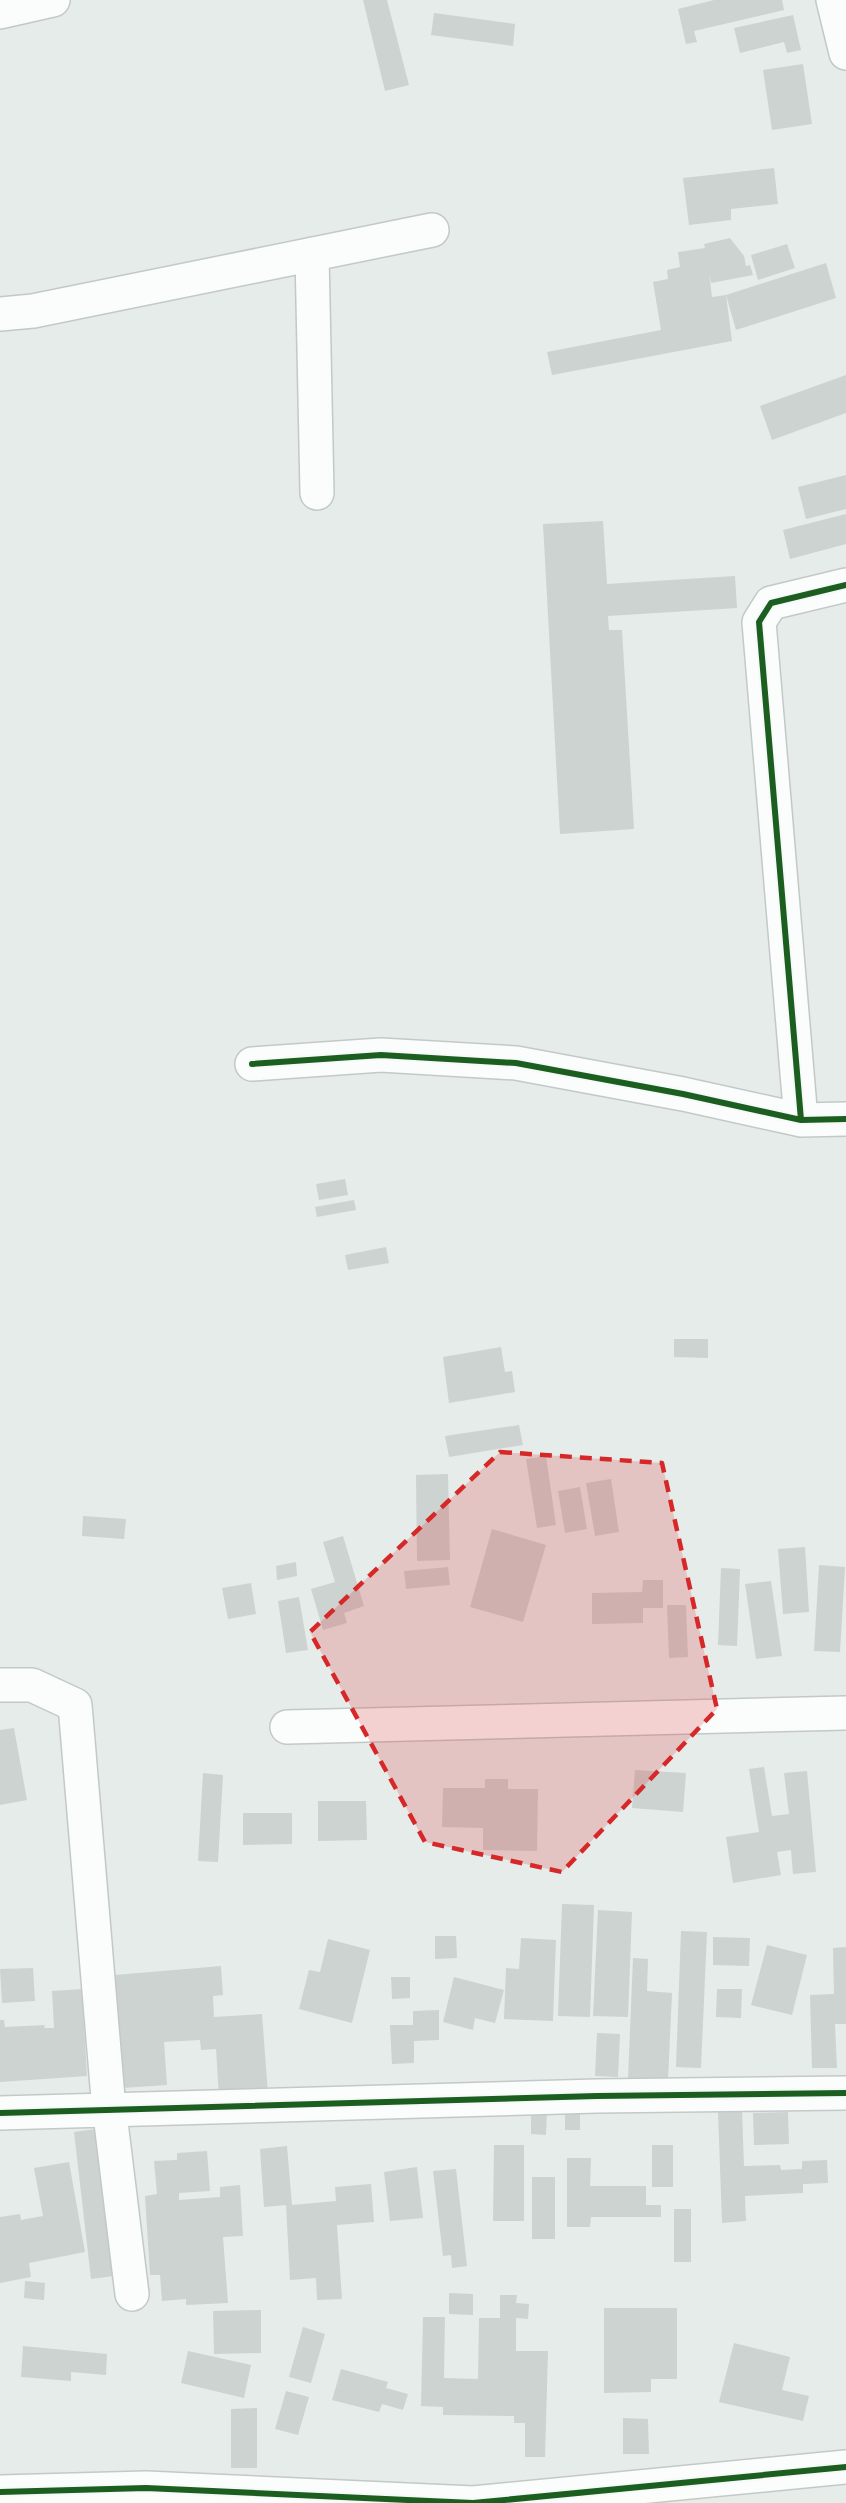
<svg xmlns="http://www.w3.org/2000/svg" width="846" height="2503" font-family="Quicksand,sans-serif">
  <style>
    .building { fill: #cdd3d1 }
    .lines { fill: none; stroke-linecap: round; stroke-linejoin: round }
    .street-casing { stroke: #c3c9c7; stroke-width: 36 }
    .secondary-casing { stroke: #c1c9c7; stroke-width: 36 }
    .street { stroke: #fbfcfc; stroke-width: 33 }
    .secondary { stroke: #fbfcfc; stroke-width: 33 }
    .cycleway-casing { stroke: #f5faf8; stroke-width: 10 }
    .cycleway { stroke: #1b5e20; stroke-width: 6 }
    .marked { fill: #d62828; fill-opacity: 0.2; stroke: #d62828; stroke-width: 4.5; stroke-dasharray: 12 8; stroke-linejoin: round }
  </style>
  <rect width="100%" height="100%" fill="#e6ece9"/>
  <path class="building" d="M363,0H387L409,85L385,91Z
    M714,0H782L784,10L694,31L697,42L686,44L678,9Z
    M434,13L515,24L513,46L431,35Z
    M793,15L801,50L787,53L784,42L740,53L734,28Z
    M803,64L812,124L772,130L763,70Z
    M774,168L778,204L731,209V220L689,225L683,178Z
    M730,238L744,256L746,266L750,265L753,275L711,283L709,273L712,297L726,295L826,263L836,298L736,330L726,295L732,341L552,375L547,352L661,330L653,282L668,279L667,270L680,267L678,252L705,248L704,244Z
    M787,244L795,268L758,280L751,255Z
    M846,375V413L772,440L760,406Z
    M846,475V509L806,519L798,487Z
    M846,514V544L790,559L783,530Z
    M603,521L607,584L735,576L737,608L608,616L609,630H622L634,829L560,834L543,524Z
    M345,1179L348,1195L319,1200L316,1184Z
    M354,1200L356,1210L317,1217L315,1207Z
    M386,1247L389,1263L348,1270L345,1255Z
    M674,1339H708V1358L674,1357Z
    M501,1347L505,1372L512,1371L515,1392L449,1403L443,1357Z
    M519,1425L523,1445L449,1457L445,1436Z
    M546,1456L556,1525L537,1528L526,1459Z
    M448,1474L450,1560L417,1561L416,1475Z
    M611,1479L619,1532L595,1536L586,1483Z
    M580,1487L587,1529L565,1533L558,1491Z
    M83,1516L126,1519L124,1539L82,1536Z
    M492,1529L546,1545L523,1622L470,1607Z
    M343,1536L364,1606L344,1613L347,1623L323,1630L311,1589L335,1582L323,1542Z
    M805,1547L809,1612L783,1614L778,1549Z
    M296,1562L297,1576L277,1580L276,1566Z
    M819,1565L845,1567L840,1652L814,1651Z
    M448,1567L450,1585L406,1589L404,1571Z
    M721,1568L740,1569L737,1646L718,1645Z
    M643,1580H663V1608H643V1623L592,1624V1593L642,1592Z
    M771,1581L782,1656L756,1659L745,1584Z
    M251,1583L256,1614L228,1619L222,1588Z
    M299,1597L308,1650L286,1653L278,1601Z
    M667,1605H686L688,1657L669,1658Z
    M14,1728L27,1800L0,1805V1730Z
    M764,1767L772,1816L789,1814L784,1773L807,1771L816,1872L793,1874L791,1850L777,1852L781,1875L733,1883L726,1837L759,1832L749,1769Z
    M635,1770L686,1773L683,1812L632,1808Z
    M203,1773L223,1775L218,1862L198,1861Z
    M485,1779H508V1789H538L537,1851L483,1850V1828L442,1827L443,1788H485Z
    M318,1801H366L367,1840L318,1841Z
    M243,1813H292V1844L243,1845Z
    M562,1904L594,1905L590,2017L558,2016Z
    M598,1910L632,1912L628,2017L593,2016Z
    M681,1931L707,1932L701,2068L676,2067Z
    M435,1936H456L457,1958L435,1959Z
    M713,1937L750,1938L749,1966L713,1965Z
    M521,1938L556,1940L553,2021L504,2019L506,1968L519,1969Z
    M328,1939L370,1950L352,2023L299,2009L309,1970L320,1972Z
    M767,1945L807,1955L792,2015L751,2005Z
    M846,1947V2024H835L837,2068H812L810,1995L834,1994L833,1948Z
    M633,1958L648,1959L647,1991L672,1993L668,2080L628,2079Z
    M221,1966L223,1995L213,1996L214,2017L262,2014L268,2094L219,2097L216,2049L201,2050L200,2040L164,2042L167,2085L122,2088L115,1975Z
    M33,1968L35,2001L2,2003L0,1969Z
    M391,1977H410V1998L392,1999Z
    M454,1977L504,1990L495,2023L475,2018L473,2030L443,2022Z
    M82,1989L87,2076L0,2082V2020H4L5,2027L45,2025L44,2028H54L52,1991Z
    M717,1989H742L741,2018L716,2017Z
    M439,2010V2040L414,2041V2063L392,2064L390,2025H413V2011Z
    M597,2033L620,2034L618,2077L595,2076Z
    M531,2109H547L546,2135L531,2134Z
    M742,2110L744,2166L780,2165L781,2170L802,2169V2161L827,2160L828,2183L803,2184V2193L745,2196L746,2221L722,2223L718,2111Z
    M565,2112H580V2130H565Z
    M788,2112L789,2144L754,2145L753,2113Z
    M104,2128L122,2275L91,2279L74,2132Z
    M494,2145H524V2221H493Z
    M652,2145H673V2187H652Z
    M287,2146L292,2205L336,2201L335,2187L371,2184L374,2222L337,2225L342,2299L317,2300L316,2278L290,2280L286,2205L264,2207L260,2149Z
    M207,2151L210,2191L179,2193V2200L220,2197V2187L240,2185L243,2236L223,2237L228,2303L186,2305V2299L162,2301L160,2275H150L145,2196L157,2194L154,2161L177,2160V2153Z
    M567,2158H591L590,2186H646V2205H661V2217H591L590,2227H567Z
    M69,2162L85,2252L29,2263L31,2277L0,2283V2217L20,2214L21,2220L43,2216L34,2168Z
    M417,2167L423,2218L390,2221L384,2172Z
    M456,2169L467,2266L452,2268L451,2255L443,2256L433,2171Z
    M532,2177H555V2239H532Z
    M674,2209H691V2262H674Z
    M25,2281L45,2283L44,2300L24,2298Z
    M449,2293L473,2294V2315L449,2314Z
    M500,2295H517L516,2303L529,2304L528,2319L516,2318V2351H548L545,2457H525V2423H514V2416L443,2415V2407L421,2406L423,2317H445L444,2378L478,2379L479,2318H500Z
    M604,2308H677V2379H651V2392L604,2393Z
    M261,2310V2353L214,2354L213,2311Z
    M303,2327L325,2334L311,2383L289,2377Z
    M734,2343L790,2357L782,2390L809,2396L803,2421L719,2402Z
    M23,2346L107,2354L106,2375L71,2372V2381L21,2377Z
    M188,2351L251,2365L244,2398L181,2383Z
    M341,2369L388,2382L386,2388L408,2394L403,2410L382,2404L379,2412L332,2400Z
    M286,2391L309,2397L298,2435L275,2429Z
    M257,2408V2468H231V2409Z
    M623,2418L648,2419L649,2454H623Z"/>
  <g class="lines">
    <g class="street-casing">
      <path id="street" d="M0,12L53,0
        M312,254L317,493
        M0,314L33,311L432,230
        M252,1064L381,1055L516,1063L683,1094L801,1120L846,1119
        M801,1120L759,622L771,603L846,585
        M0,1685H32L75,1705L108,2098L132,2294
        M287,1727L846,1713
        M0,2113L597,2096L846,2093
        M0,2492L146,2488L473,2503L846,2467"/>
    </g>
    <g class="secondary-casing">
      <path id="secondary" d="M833,0L846,53"/>
    </g>
    <use href="#street" class="street"/>
    <use href="#secondary" class="secondary"/>
    <g class="cycleway-casing">
      <path id="cycleway" d="M252,1064L381,1055L516,1063L683,1094L801,1120L846,1119
        M801,1120L759,622L771,603L846,585
        M0,2113L597,2096L846,2093
        M0,2492L146,2488L473,2503L846,2467"/>
    </g>
    <use href="#cycleway" class="cycleway"/>
  </g>
  <path class="marked" d="M500,1452L662,1463L717,1709L562,1872L425,1842L310,1632Z"/>
</svg>
